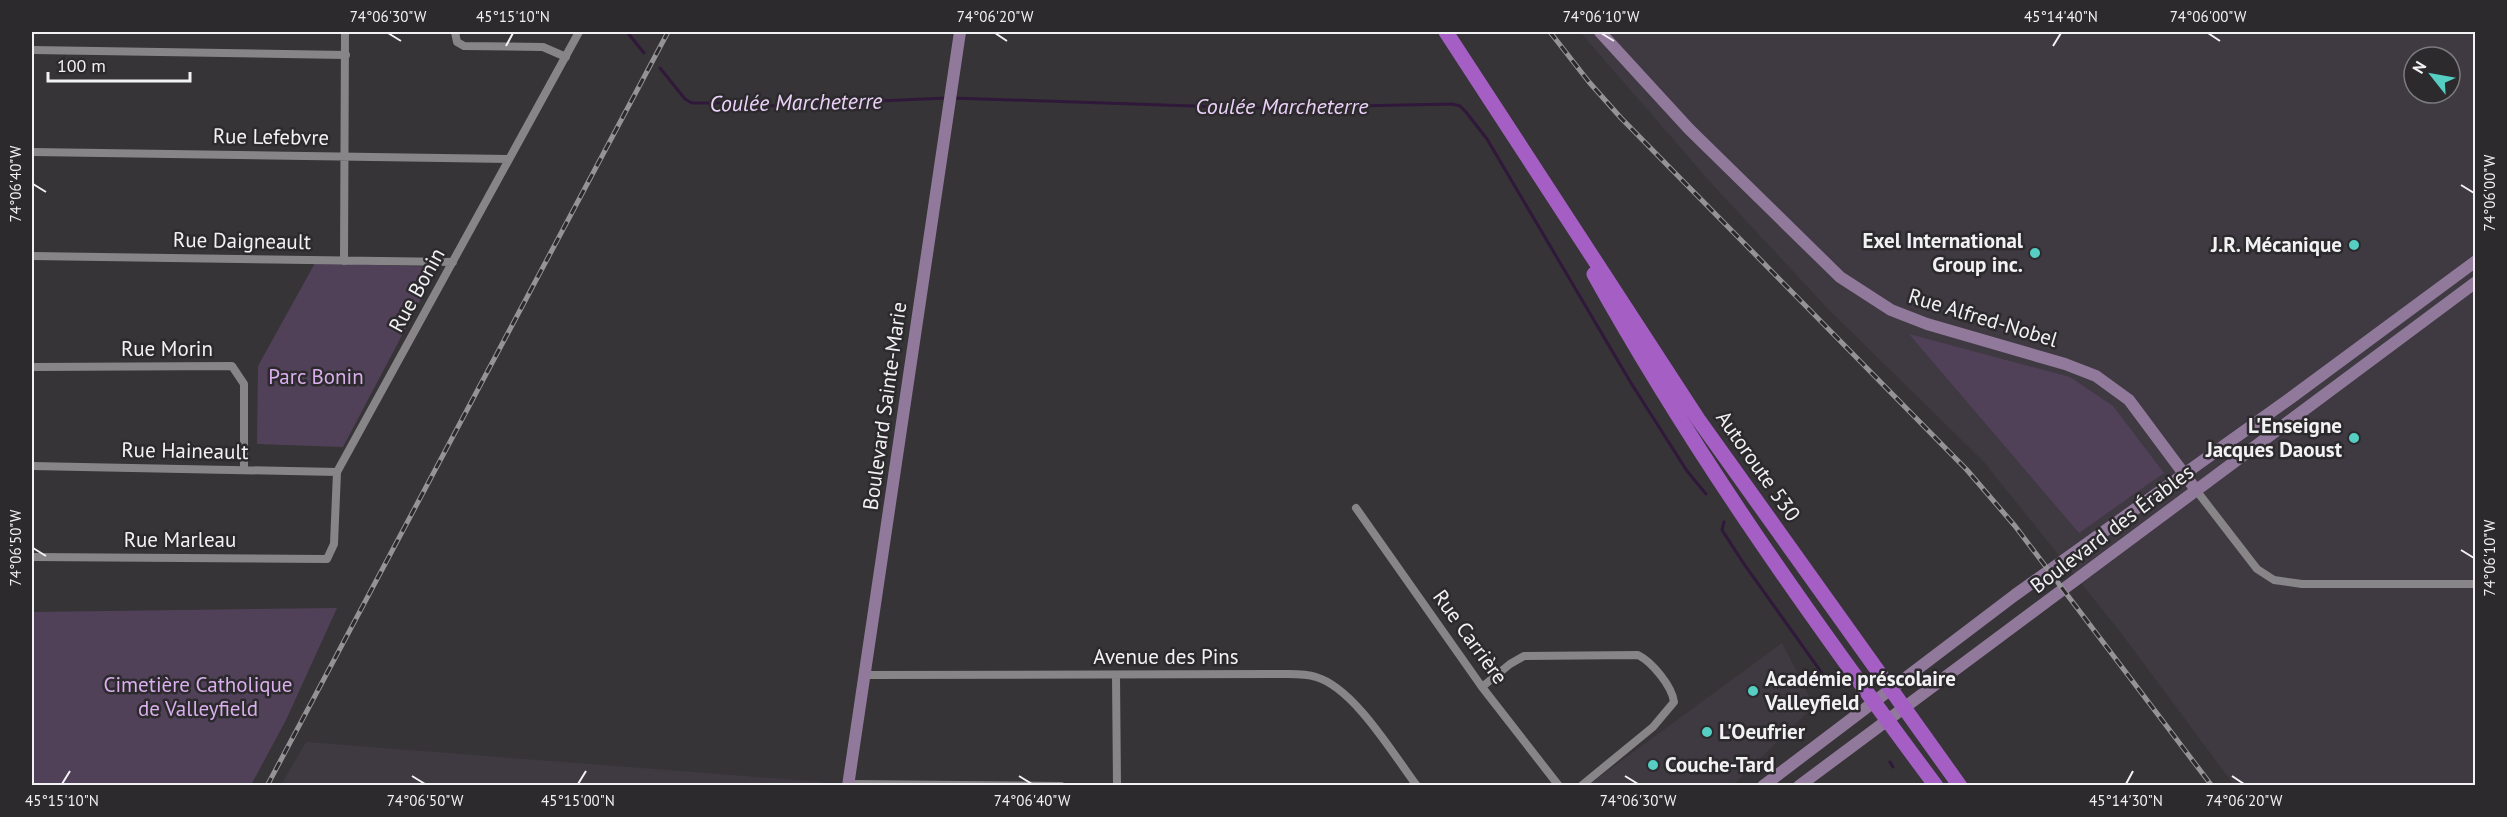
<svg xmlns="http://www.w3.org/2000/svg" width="2507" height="817" font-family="'PT Sans',sans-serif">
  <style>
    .built { fill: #3f3942; fill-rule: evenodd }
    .green { fill: #514158 }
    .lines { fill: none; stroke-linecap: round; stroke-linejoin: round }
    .stream { stroke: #30183a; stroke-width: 3 }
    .street { stroke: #888589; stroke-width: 8 }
    .secondary { stroke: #91799b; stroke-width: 12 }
    .highway { stroke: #a55ec4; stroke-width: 15 }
    .rail-casing { stroke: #959396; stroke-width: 5 }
    .rail { stroke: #2c2a2d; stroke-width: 3; stroke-dasharray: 9; stroke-linecap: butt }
    .ticks { fill: none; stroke: #f2f1f3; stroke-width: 2 }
    .poi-dot { fill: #56cec4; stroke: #2c2a2d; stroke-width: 2 }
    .labels { text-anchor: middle; stroke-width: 5; stroke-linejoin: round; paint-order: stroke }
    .street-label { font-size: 21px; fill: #f2f1f3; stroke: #2c2a2d }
    .poi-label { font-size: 21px; font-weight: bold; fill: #f2f1f3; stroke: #2c2a2d; text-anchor: end }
    .park-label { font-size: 21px; fill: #daafee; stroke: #2c2a2d }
    .water-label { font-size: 22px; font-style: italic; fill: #ebd1f8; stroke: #2c2a2d }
    .neatline { fill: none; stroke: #f2f1f3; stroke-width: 2 }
    .ticks-label { font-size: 15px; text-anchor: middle; fill: #f2f1f3 }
  </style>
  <rect width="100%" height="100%" fill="#363437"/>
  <path class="built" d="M1580,32H2475V785H2234L2121,633L1983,461L1828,309L1712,184ZM2414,57H2450V93H2414Z
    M1782,643L1814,706L1733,785L1587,786Z
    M306,742L823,782V786L281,785Z"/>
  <path class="green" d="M315,263L438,267L343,447L257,444L258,366Z
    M1909,334L2070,377L2113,406L2164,473L2079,533Z
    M337,608L286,720L251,785H32V612Z"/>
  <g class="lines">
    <path class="stream" d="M627,32L644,53
      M660,68L685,99L692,103H733L765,106L947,98
      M953,98L1252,108L1452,104L1460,106L1466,112L1487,139L1631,383L1687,471L1706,494
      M1724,522L1722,530L1744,564L1829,683
      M1890,762L1893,767"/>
    <path class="street" d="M455,32L457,42L464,46L543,47L566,57
      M32,50L346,55
      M32,152L509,159
      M32,256L453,262
      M344,261L345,32
      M32,367L232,366L244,384V470
      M32,466L337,472
      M2196,490L2257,569L2274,580L2302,584H2476
      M1356,508L1482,687L1559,786
      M32,557L327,559L334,544L337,472L579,32
      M866,675L1288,674C1297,674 1307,674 1316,677C1354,688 1393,754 1417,786
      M1116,675L1117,786
      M1482,687L1510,664L1524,656L1638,655C1652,662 1672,686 1674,702L1653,727L1581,786
      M848,784L1061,786"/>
    <path class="secondary" d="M1600,32L1689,129L1840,277L1891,310L1927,324L2065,364L2096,376L2129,400L2196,490
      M848,786L960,32
      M1763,786L2015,595L2292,397L2476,261
      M1799,786L2476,282"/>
    <path class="highway" d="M1446,32L1698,419L1960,786
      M1594,274C1694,454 1813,621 1936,786"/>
    <g class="rail-casing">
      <path id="rail" d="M1550,32L1589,82L1621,118L1967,470L2015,526L2212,786
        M267,786L668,32"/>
    </g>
    <use href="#rail" class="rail"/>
  </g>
  <path class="ticks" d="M388,33L401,41M995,33L1007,41M1601,33L1614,41M2208,33L2220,41M506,46L513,33M2053,46L2061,33M33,184L46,192M2461,185L2474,193M33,548L46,556M2461,550L2474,558M412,776L425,784M1019,776L1032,784M1625,776L1638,784M2232,776L2244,784M62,784L70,771M578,784L586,771M2126,784L2133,771"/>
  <g class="poi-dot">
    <circle cx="2354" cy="245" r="6"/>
    <circle cx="2035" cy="253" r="6"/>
    <circle cx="2354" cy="438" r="6"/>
    <circle cx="1753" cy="691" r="6"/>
    <circle cx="1707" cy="732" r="6"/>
    <circle cx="1653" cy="765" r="6"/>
  </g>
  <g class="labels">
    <g class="street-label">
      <text transform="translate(271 137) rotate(1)" y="7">Rue Lefebvre</text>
      <text transform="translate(242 241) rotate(1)" y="7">Rue Daigneault</text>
      <text transform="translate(417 290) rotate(-61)" y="7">Rue Bonin</text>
      <text transform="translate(1983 318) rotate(17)" y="7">Rue Alfred-Nobel</text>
      <text x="167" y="356">Rue Morin</text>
      <text transform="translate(885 406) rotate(-82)" y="7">Boulevard Sainte-Marie</text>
      <text transform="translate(185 451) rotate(1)" y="7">Rue Haineault</text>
      <text transform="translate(1758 466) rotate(55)" y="7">Autoroute 530</text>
      <text transform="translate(2112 529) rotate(-37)" y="7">Boulevard des Érables</text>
      <text x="180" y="547">Rue Marleau</text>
      <text transform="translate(1470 637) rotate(54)" y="7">Rue Carrière</text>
      <text x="1166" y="664">Avenue des Pins</text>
    </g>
    <g class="poi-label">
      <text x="2023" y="248">Exel International<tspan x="2023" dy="24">Group inc.</tspan></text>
      <text x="2342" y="252">J.R. Mécanique</text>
      <text x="2342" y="433">L'Enseigne<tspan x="2342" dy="24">Jacques Daoust</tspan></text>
      <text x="1765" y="686" text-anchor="start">Académie préscolaire<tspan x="1765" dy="24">Valleyfield</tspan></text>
      <text x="1719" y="739" text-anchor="start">L'Oeufrier</text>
      <text x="1665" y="772" text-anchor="start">Couche-Tard</text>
    </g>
    <g class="park-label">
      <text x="316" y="384">Parc Bonin</text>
      <text x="198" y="692">Cimetière Catholique<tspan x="198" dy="24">de Valleyfield</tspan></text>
    </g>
    <g class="water-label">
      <text transform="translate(796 102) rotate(-1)" y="8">Coulée Marcheterre</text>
      <text x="1282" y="114">Coulée Marcheterre</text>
    </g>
  </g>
  <rect width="2507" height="817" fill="none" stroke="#2c2a2d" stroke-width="66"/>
  <g transform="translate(2432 75) rotate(301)"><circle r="28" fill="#2c2a2d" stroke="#7b7a7c" stroke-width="1.5"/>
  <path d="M0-4.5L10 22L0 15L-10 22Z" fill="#56cec4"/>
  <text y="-9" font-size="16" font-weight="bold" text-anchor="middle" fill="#f2f1f3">N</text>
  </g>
  <path d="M48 72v9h142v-9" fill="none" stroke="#f2f1f3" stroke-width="3"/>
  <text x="57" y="72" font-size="18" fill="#f2f1f3" stroke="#2c2a2d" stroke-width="4.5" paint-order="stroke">100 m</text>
  <rect x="33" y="33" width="2441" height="751" class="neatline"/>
  <g class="ticks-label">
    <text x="388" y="22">74°06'30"W</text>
    <text x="513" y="22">45°15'10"N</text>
    <text x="995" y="22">74°06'20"W</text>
    <text x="1601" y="22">74°06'10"W</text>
    <text x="2061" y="22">45°14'40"N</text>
    <text x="2208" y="22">74°06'00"W</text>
    <text transform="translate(16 184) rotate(-90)" y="5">74°06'40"W</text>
    <text transform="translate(2490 193) rotate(-90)" y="5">74°06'00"W</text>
    <text transform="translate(16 548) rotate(-90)" y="5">74°06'50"W</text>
    <text transform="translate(2490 558) rotate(-90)" y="5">74°06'10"W</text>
    <text x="62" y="806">45°15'10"N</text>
    <text x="425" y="806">74°06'50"W</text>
    <text x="578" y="806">45°15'00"N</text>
    <text x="1032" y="806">74°06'40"W</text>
    <text x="1638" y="806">74°06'30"W</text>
    <text x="2126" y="806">45°14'30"N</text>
    <text x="2244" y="806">74°06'20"W</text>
  </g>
</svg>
